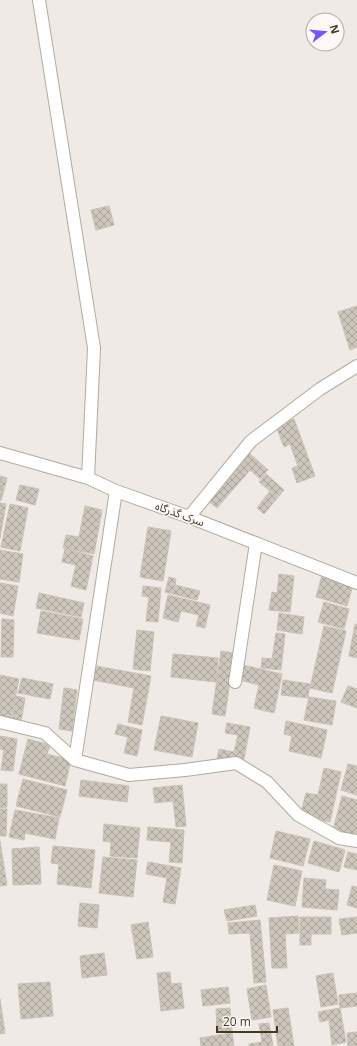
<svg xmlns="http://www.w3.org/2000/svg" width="357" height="1046" font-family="'Open Sans','Noto Sans Arabic',sans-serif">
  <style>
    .building { fill: url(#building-cross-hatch); stroke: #cac1b6 }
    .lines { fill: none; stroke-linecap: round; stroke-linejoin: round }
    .minor-casing { stroke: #b1aa9f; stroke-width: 14 }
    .minor { stroke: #fff; stroke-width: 12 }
    .labels { text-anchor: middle; stroke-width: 3; stroke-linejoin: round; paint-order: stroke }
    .street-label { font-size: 11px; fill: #433922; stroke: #fbf8f6 }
  </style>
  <defs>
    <pattern id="building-cross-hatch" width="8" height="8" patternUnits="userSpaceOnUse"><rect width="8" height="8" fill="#cdc6bc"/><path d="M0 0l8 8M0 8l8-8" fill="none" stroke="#a8a298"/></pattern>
  </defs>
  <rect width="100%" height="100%" fill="#efeae5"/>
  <path class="building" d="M109,206L114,225L96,230L91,210Z
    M357,306V347L350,350L338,312Z
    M294,419L315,476L297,483L292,468L298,466L290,444L284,447L276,426Z
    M248,452L268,470L260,479L250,470L217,508L207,500Z
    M266,474L284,490L264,514L257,508L270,491L259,482Z
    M0,476L7,478L1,501L0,500Z
    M20,485L39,489L35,505L16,500Z
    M0,503L6,504L0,538Z
    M10,504L28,508L20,551L1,547Z
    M85,506L102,510L94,554L63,548L66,535L79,537Z
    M148,527L171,531L163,581L140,577Z
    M65,549L93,556L86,590L71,586L76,565L62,562Z
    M0,550L23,554L19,582L0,579Z
    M279,574L294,576L290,612L269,610L272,592L277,593Z
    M322,575L353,585L347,606L316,597Z
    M169,577L176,579L175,585L200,591L197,600L165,592Z
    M0,583L18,586L13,616L0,613Z
    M143,586L161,588L158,622L146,621L149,597L142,596Z
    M39,593L84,603L81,617L36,608Z
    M168,595L210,605L205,628L196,626L199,615L181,611L178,622L163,618Z
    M324,602L349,609L344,629L318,622Z
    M41,611L83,619L79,640L37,633Z
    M279,613L304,617L302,634L277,630Z
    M2,619L14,620L13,657H1Z
    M355,624H357V658L349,656Z
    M324,626L346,631L332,693L310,688Z
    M137,630L154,632L150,671L133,669Z
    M276,633L285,634L281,670L261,668L262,658L272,659Z
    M221,651L234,653L225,716L212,714Z
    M173,654L218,658L216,682L171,677Z
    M243,665L282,674L274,713L254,708L259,685L239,680Z
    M96,666L151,676L142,725L128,722L134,688L93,680Z
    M0,675L19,679L11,718L0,716Z
    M22,678L53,684L50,699L18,693Z
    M283,680L310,684L308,698L281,695Z
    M348,686L357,689V708L341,702Z
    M64,688L77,690L72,731L59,729Z
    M16,696L25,698L21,722L12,721Z
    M309,697L336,701L332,725L304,720Z
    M161,716L198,723L192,757L154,750Z
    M286,721L327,730L321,758L289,751L292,736L284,734Z
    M227,723L250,727L243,764L217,758L219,749L234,752L238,735L225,733Z
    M118,724L142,730L137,756L124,753L128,737L115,734Z
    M0,736L17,739L13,771L1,770L4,750L0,749Z
    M28,739L50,745L47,754L71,760L65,786L19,774Z
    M348,764L357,766V795L341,790Z
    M324,768L341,772L330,822L300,816L306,793L318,795Z
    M23,779L67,790L60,817L16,806Z
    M81,780L129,786L127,802L79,796Z
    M0,784H7V807L0,808Z
    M182,785L186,826L176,827L173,801L155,803L153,788Z
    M342,796L357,800V836L333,830Z
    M0,809H7L6,836H0Z
    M15,810L59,818L55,839L25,833L24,840L9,837Z
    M104,824L140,828L137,858L110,856L111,842L103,841Z
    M148,827L184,830L182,863L169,862L171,842L147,840Z
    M276,831L310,839L303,866L270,858Z
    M0,841L7,885L0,886Z
    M314,841L345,850L339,872L308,863Z
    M53,846L95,850L91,888L57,884L59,864L51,863Z
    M39,847L41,884L13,885L12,849Z
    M348,852L357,854V870L344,867Z
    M103,857L137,860L133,897L99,893Z
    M148,862L181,868L175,904L163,902L167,878L146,874Z
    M274,865L302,871L295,906L267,900Z
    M304,878L326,880L325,889L339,890L337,910L302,907Z
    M352,886L357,887V908L347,905Z
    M80,903L99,905L97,928L78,926Z
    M255,905L257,916L227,921L224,910Z
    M298,916L299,933L285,934L287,968H272L269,918Z
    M300,917H331V934H311V945H300Z
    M357,917V933L342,935L339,919Z
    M260,920L266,982L254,983L250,933L229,934L228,923Z
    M148,922L153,957L137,959L131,925Z
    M104,953L107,975L82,978L80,956Z
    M170,972L171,984L181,983L184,1008L161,1011L157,973Z
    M333,973L338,1004L321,1007L316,976Z
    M50,982L53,1016L21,1019L18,984Z
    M266,985L271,1017L252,1020L247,989Z
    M228,987L230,1003L203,1006L201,990Z
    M357,993V1006L340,1008L339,995Z
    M0,999L5,1033L0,1034Z
    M230,1008L232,1031L217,1032L216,1009Z
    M288,1008L294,1046H278L273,1010Z
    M340,1008L346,1042L332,1045L329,1020L320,1022L318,1012Z
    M269,1023L273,1046H249V1044L262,1042L259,1024Z
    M357,1032V1046H348L347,1033Z
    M232,1033L234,1046H201L200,1038Z"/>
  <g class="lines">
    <g class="minor-casing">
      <path id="minor" d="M39,0L94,348L88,478
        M0,453L88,478L116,491L189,517L357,583
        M189,517L251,441L320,389L357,366
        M235,682L256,543
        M0,722L45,733L75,760L129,775L185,770L236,763L267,782L298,815L339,838L357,841
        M75,760L116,491"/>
    </g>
    <use href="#minor" class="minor"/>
  </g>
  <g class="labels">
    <g class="street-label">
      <text transform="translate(180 514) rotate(20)" y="4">سرک گذرگاه</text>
    </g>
  </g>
  <g transform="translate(325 32) rotate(74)"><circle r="19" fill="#fbf8f6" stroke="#b1aca1"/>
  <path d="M0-3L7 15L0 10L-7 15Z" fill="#7853ff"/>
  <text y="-6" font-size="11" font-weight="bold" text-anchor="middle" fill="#433922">N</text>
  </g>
  <path d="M217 1026v6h60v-6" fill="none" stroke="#433922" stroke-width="2"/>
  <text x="223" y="1026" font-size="12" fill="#433922" stroke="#fbf8f6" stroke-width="3" paint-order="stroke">20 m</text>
</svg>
